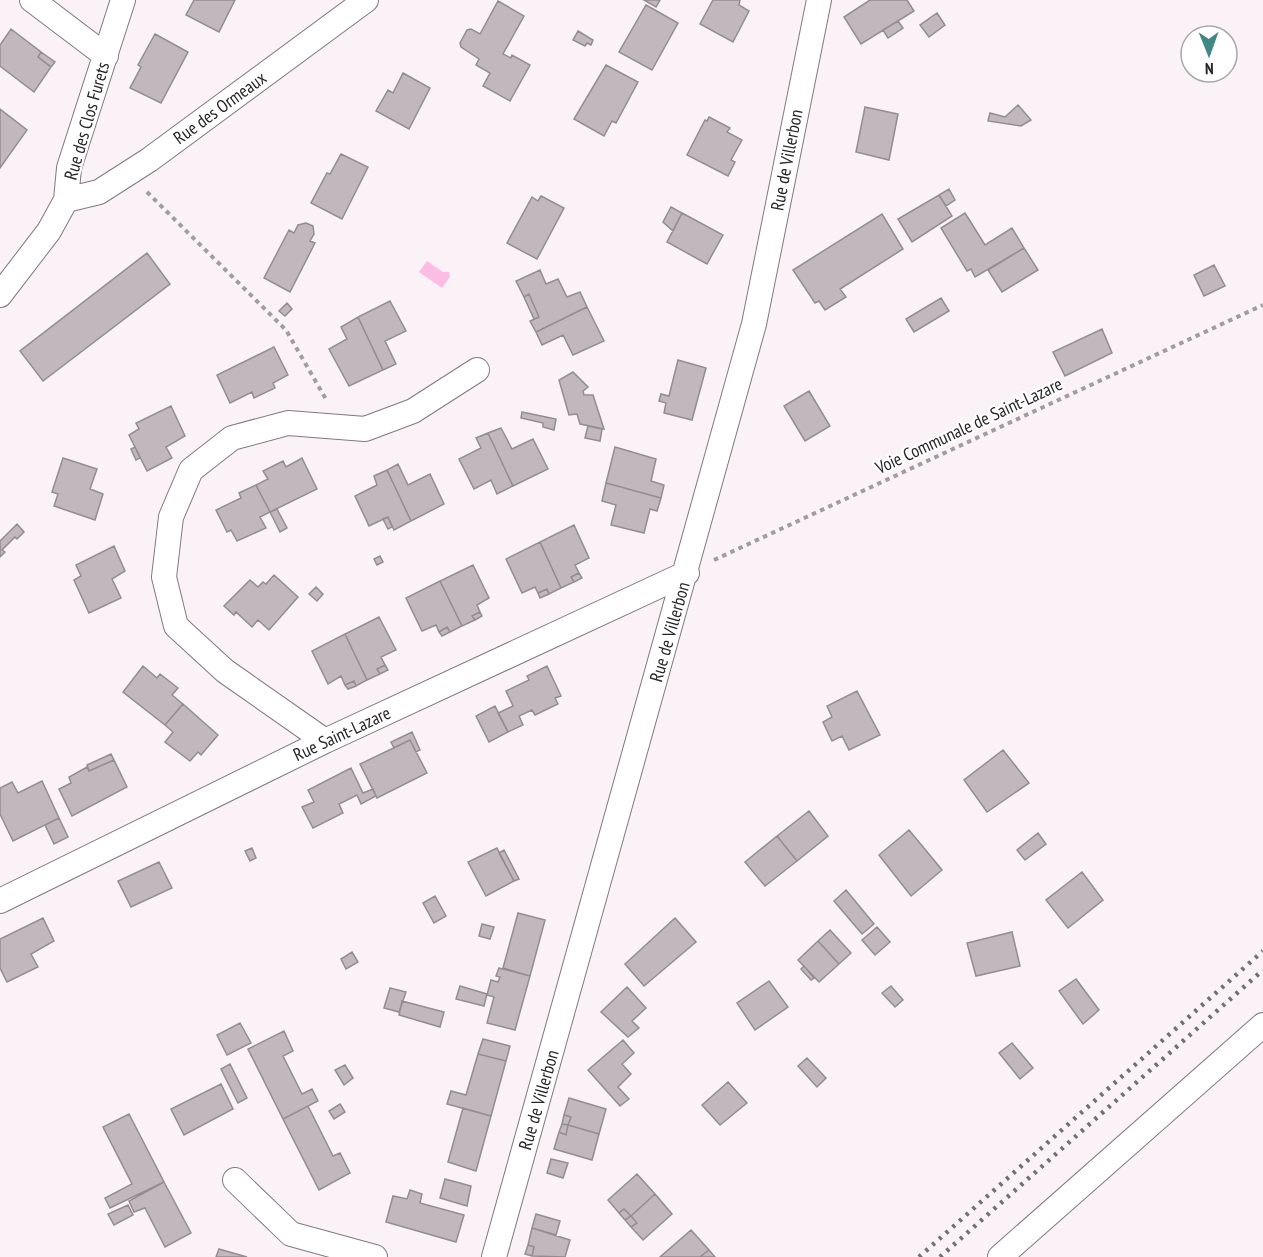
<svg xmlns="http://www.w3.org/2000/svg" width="1263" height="1257" font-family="'PT Sans Narrow',sans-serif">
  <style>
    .water { fill: #fcbce3 }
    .building { fill: #c1b8bd; stroke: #948c91; stroke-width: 1.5 }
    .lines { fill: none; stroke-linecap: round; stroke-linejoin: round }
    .street-casing { stroke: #81797e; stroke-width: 26 }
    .path { stroke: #a29c9f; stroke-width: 4; stroke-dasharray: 4.5 4.5; stroke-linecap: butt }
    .street { stroke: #fff; stroke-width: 24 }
    .rail { stroke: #736e70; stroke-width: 4.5; stroke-dasharray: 3 6; stroke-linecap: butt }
    .labels { text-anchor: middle; stroke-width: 4.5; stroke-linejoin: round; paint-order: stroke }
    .street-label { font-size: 18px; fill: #272425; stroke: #fff }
  </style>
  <rect width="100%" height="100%" fill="#fbf2f7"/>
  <path class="water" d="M427,261L443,272H449L450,277L442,288L419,272Z"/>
  <path class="building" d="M194,0H235L219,32L186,15Z
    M644,0H660L656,7Z
    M713,0H740L739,5L749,11L733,42L700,24Z
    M870,0H907L914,11L861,44L844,17Z
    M498,1L524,16L503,54L511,58L512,55L530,65L510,101L483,86L490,73L476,65L479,59L461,47L460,43L467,30L471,29L480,34Z
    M646,5L678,23L652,70L619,52Z
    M937,13L945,25L929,37L920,25Z
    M898,21L903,28L888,38L883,30Z
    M11,29L41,52L38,57L51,67L34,92L0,66V45Z
    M578,31L593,40L591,45L587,43L585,46L573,40Z
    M155,34L188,52L161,103L130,88L141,67L138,65Z
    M41,52L55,62L51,67L38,57Z
    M606,65L638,82L616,123L612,121L604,136L574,119Z
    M403,73L430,88L409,129L376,111L388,90L393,93Z
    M1018,105L1031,120L1021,126L988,121L990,113L1005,117Z
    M865,107L898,114L889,160L856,152Z
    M0,109L27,130L0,168Z
    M709,117L730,128L727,132L742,140L731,160L735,162L728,176L687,155L705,120L707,121Z
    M341,154L368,167L342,219L311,203L327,173L330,174Z
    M949,189L955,200L946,206L939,195Z
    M939,195L952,216L912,242L898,219Z
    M541,196L564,208L537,259L507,243L532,197L538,201Z
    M671,207L682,213L673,231L663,222Z
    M682,213L723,235L707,264L667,242Z
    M965,213L985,245L1012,228L1024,248L975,277L971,269L967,271L941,228Z
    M882,214L903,249L840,289L846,297L825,310L819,301L815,303L793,270Z
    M306,223L313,226L314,234L310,241L315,243L290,292L264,278L289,230L294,233L298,225Z
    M1024,248L1038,270L1002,292L988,270Z
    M147,253L170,284L43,381L20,351Z
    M1214,265L1225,286L1204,296L1194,275Z
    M540,270L546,284L558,279L567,297L580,292L587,307L536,332L530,321L539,317L529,294L524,297L516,281Z
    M529,294L539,317L534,319L524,297Z
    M941,298L949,311L914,332L906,319Z
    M390,301L406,331L385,341L396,364L383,370L358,317Z
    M287,303L292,309L285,316L279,311Z
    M587,307L604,341L573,355L563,335L542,345L536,332Z
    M358,317L383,370L349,386L329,349L347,339L341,327Z
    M1102,329L1112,353L1065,376L1053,352Z
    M274,347L288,375L273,383L275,388L254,398L252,392L230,403L217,375Z
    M678,360L706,368L692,420L664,413L666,403L659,401L661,394L669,396Z
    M573,372L588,387L583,391L584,395H593L604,429L580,424L577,414L569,415L559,380Z
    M809,391L830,426L805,441L784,406Z
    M171,406L185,436L166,447L172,458L147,471L129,435L139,429L136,423Z
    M522,412L556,419L554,430L543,427V423L521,418Z
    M588,426L602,429L600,441L585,438Z
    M501,428L512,449L533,439L548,469L513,486L488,433Z
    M488,433L513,486L497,494L491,480L474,489L459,459L481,448L476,438Z
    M135,447L140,458L136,460L131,449Z
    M615,447L656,459L651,481L664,485L661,498L606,483Z
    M63,458L97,469L90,489L103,494L95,520L54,506L58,494L52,492Z
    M302,458L317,489L270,512L256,485L268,479L263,471L283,461L286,467Z
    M398,464L408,485L430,474L444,504L411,521L387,470Z
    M387,470L411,521L394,530L388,517L369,526L355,496L377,485L374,476Z
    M606,483L661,498L657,511L650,509L644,533L611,525L616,505L602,501Z
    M256,485L270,512L260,517L266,528L237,541L231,530L227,532L216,510L241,498L239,493Z
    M277,509L287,528L280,532L270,512Z
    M388,517L392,527L388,529L383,519Z
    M17,524L24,532L17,539L15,537L2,550L5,552L0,557V541Z
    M574,525L589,558L575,565L579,573L571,577L574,582L561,588L540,542Z
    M540,542L561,588L549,594L547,589L538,593L535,587L522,593L506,559Z
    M114,546L125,571L112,579L121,598L89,613L74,580L81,576L76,565Z
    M380,556L383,562L377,565L374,559Z
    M473,565L489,598L477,605L480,612L472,616L475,620L462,626L440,581Z
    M579,573L582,578L574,582L571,577Z
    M274,575L298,597L269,630L258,620L252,627L236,612L234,615L224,606L250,580L258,587L263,582L266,584Z
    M440,581L462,626L450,632L447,627L439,632L436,625L422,631L406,598Z
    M316,587L323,594L317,601L309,594Z
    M547,589L549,594L540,598L538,593Z
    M480,612L482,616L475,620L472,616Z
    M379,617L396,650L381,657L385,665L377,669L380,674L367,680L345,634Z
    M447,627L450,632L442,636L439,632Z
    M345,634L367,680L356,686L354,681L345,685L341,676L328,684L312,651Z
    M385,665L388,670L380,674L377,669Z
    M143,666L157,678L160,674L178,688L172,695L183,704L165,725L123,692Z
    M547,666L561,696L555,698L558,704L535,715L532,710L519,716L523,725L508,732L498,713L513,706L506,691L529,680L527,676Z
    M354,681L356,686L348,689L345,685Z
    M857,691L880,735L849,750L842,736L832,741L823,722L832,717L827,706Z
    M183,704L218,735L201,755L198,752L190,761L165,742L173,732L165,725Z
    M495,706L508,732L489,742L476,716Z
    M412,732L420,750L416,752L410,740L394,748L391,742Z
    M410,740L427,773L377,798L360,764Z
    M1003,750L1029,783L987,812L964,780Z
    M111,754L114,760L89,771L87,765Z
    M114,760L127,787L72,816L59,789L71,783L69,777L87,767L89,771Z
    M351,768L363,793L373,789L376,796L361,804L357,795L339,804L343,813L313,828L302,807L314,802L308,790Z
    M42,781L59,818L13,841L0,814V788L12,782L18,793Z
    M809,811L828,836L797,861L777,836Z
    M59,818L68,837L54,844L45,825Z
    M909,830L942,870L911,896L879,855Z
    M1038,833L1046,844L1025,860L1017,850Z
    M777,836L797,861L765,886L745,862Z
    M252,848L256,858L250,861L245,851Z
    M497,848L514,881L486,896L468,862Z
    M504,850L519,879L514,881L499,853Z
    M159,862L172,888L131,907L118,881Z
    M1082,872L1103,900L1068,928L1046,900Z
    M846,890L874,924L862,934L834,901Z
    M435,896L446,916L434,923L423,903Z
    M518,913L545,920L530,976L503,968Z
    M43,918L54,941L31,954L38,967L7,982L0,968V939Z
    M675,918L696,942L644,986L625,964Z
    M482,924L494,927L490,939L479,936Z
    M877,927L890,942L875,955L862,940Z
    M830,930L851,953L839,964L818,941Z
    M1012,932L1020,966L976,976L967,943Z
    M818,941L839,964L819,982L798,960Z
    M352,952L358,962L346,969L341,959Z
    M804,966L814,978L811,980L801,969Z
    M499,968L530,976L515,1030L487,1023L494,997L487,995L491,980L498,982L500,977L496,976Z
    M1076,979L1099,1010L1083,1024L1059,991Z
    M769,981L788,1007L755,1030L737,1003Z
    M460,986L487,994L484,1006L456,999Z
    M891,986L903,1000L895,1007L882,993Z
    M627,987L646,1008L632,1021L639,1028L628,1037L601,1012Z
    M390,988L406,992L399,1012L384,1008Z
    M402,1001L444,1012L440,1027L399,1015Z
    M240,1023L251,1043L227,1055L217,1035Z
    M284,1031L293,1051L283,1056L302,1094L312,1089L318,1101L283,1119L248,1049Z
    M483,1039L510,1046L506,1061L478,1054Z
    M623,1040L634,1053L622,1064L631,1074L618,1087L629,1099L620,1106L588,1070Z
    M1012,1043L1033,1068L1020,1079L999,1053Z
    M478,1054L506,1061L491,1116L447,1104L451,1091L466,1095Z
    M807,1058L826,1078L817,1087L798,1066Z
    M230,1064L247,1098L238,1103L221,1069Z
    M345,1065L353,1078L344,1085L335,1070Z
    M728,1082L747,1103L720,1125L702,1105Z
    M221,1084L233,1109L184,1135L171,1109Z
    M569,1098L606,1109L599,1134L568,1125L571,1117L564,1115Z
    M340,1104L345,1112L334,1119L329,1111Z
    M308,1106L333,1156L340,1153L350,1173L319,1190L283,1119Z
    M463,1108L491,1116L476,1171L448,1162Z
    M129,1114L164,1182L110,1208L105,1198L132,1184L103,1127Z
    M564,1115L571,1117L568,1125L562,1124Z
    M562,1124L568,1125L566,1135L559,1132Z
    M568,1125L599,1134L592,1160L554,1149L559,1132L566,1135Z
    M551,1159L568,1163L563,1178L547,1173Z
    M637,1174L655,1194L631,1216L624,1209L619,1213L608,1200Z
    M445,1179L471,1186L467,1206L440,1198Z
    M164,1182L191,1233L165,1247L145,1208L134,1212L129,1201Z
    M410,1190L422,1194L420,1203L464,1215L456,1242L386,1222L393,1196L407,1199Z
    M655,1194L672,1214L643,1240L631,1227L637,1223L631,1216Z
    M128,1205L133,1215L114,1225L108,1214Z
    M624,1209L631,1216L625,1220L619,1213Z
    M536,1214L560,1221L556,1235L532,1228Z
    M631,1216L637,1223L631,1227L625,1220Z
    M532,1228L570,1240L565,1257L532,1256L534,1247L528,1245Z
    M691,1230L709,1250L700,1257H660Z
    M528,1245L534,1247L532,1256L525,1254Z
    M219,1249L247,1257H216Z
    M709,1250L715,1257H700Z"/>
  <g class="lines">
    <g class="street-casing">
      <path id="street" d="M32,0L106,56
        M66,200L99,192L149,160L366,0
        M0,295L49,231L66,200L69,168L123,0
        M325,741L225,671L176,626L164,577L171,517L191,470L232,438L288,423L365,429L413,411L477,370
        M0,901L325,741L687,573
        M235,1180L291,1234L375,1257
        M494,1257L754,324L819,0
        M1000,1257L1263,1025"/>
    </g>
    <path class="path" d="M147,192L286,330L327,401
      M714,560L1263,305"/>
    <use href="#street" class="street"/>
    <path class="rail" d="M919,1257L1263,951
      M940,1257L1263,970"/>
  </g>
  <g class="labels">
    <g class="street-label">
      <text transform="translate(220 108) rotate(-36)" y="6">Rue des Ormeaux</text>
      <text transform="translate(87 121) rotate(-74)" y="6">Rue des Clos Furets</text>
      <text transform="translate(787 160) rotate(-79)" y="6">Rue de Villerbon</text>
      <text transform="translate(969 426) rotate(-25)" y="6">Voie Communale de Saint-Lazare</text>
      <text transform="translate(670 632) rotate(-74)" y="6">Rue de Villerbon</text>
      <text transform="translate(342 734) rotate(-25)" y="6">Rue Saint-Lazare</text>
      <text transform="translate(539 1100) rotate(-74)" y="6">Rue de Villerbon</text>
    </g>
  </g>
  <g transform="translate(1209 54) rotate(179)"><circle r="28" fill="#ffffff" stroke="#a9a7a8" stroke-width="1.5"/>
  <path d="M0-4.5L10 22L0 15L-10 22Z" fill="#408885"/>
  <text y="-9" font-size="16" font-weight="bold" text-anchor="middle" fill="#272425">N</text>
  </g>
</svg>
